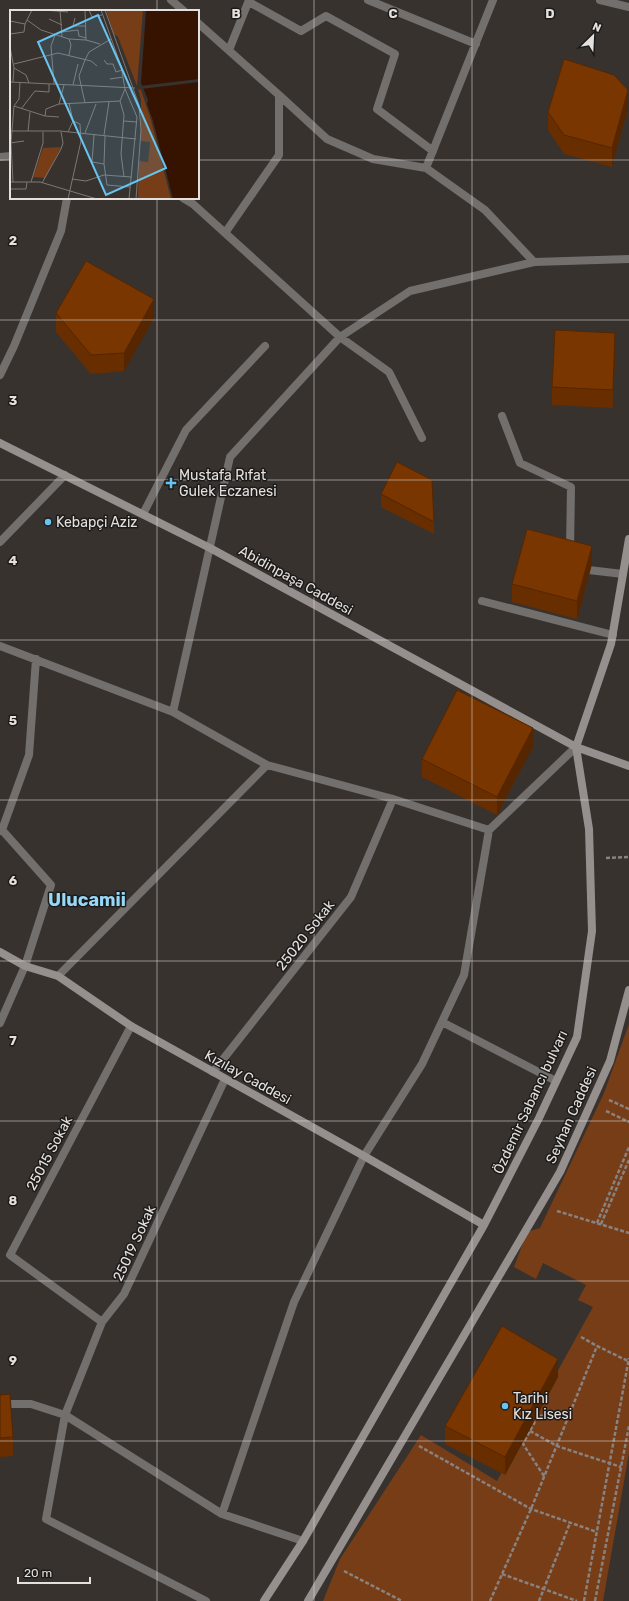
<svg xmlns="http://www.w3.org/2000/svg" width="629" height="1601" font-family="Rubik,sans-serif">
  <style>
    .green { fill: #763d17 }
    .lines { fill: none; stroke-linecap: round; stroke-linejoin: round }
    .path { stroke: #888380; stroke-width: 2.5; stroke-dasharray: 4 2; stroke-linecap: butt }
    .street { stroke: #726f6d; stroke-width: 8 }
    .secondary { stroke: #95908d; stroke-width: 8 }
    .wall { fill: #682e00 }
    .shaded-wall { fill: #552600 }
    .building { fill: #793600; stroke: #552600 }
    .grid { fill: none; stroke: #e4e0de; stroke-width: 1; stroke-opacity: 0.55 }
    .poi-dot { fill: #67c4f0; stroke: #1d1b19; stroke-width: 1.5 }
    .labels { text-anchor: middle; stroke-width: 3; stroke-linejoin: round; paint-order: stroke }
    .poi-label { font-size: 14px; fill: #e4e0de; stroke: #1d1b19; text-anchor: start }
    .street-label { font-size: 14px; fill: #e4e0de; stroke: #1d1b19 }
    .district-label { font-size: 18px; font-weight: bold; fill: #97d8f9; stroke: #1d1b19 }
    .inset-road { fill: none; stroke: #7d7875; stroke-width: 1 }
    .view { fill: #67c4f0; fill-opacity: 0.15; stroke: #67c4f0; stroke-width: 2 }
    .inset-edge { fill: none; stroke: #e4e0de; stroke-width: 2 }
    .grid-label { font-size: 13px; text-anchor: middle; font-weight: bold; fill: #e4e0de; stroke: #1d1b19; stroke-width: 3; stroke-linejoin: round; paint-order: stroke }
  </style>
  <rect width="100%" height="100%" fill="#38322f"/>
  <path class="green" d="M629,1024V1453L603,1601H323L340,1559L421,1435L497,1481L593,1307L578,1300L586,1285L543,1263L536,1279L514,1267L527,1232L540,1228L604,1093Z"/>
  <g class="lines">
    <path class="path" d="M606,858L629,857
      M609,1100L629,1109
      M606,1111L629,1122
      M557,1211L629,1233
      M597,1223L629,1147
      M601,1224L629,1160
      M581,1337L597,1346L628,1361
      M530,1431L557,1446L621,1467
      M419,1446L531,1509L597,1532
      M544,1476L523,1444L538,1416L569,1414
      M344,1571L402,1601
      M502,1574L577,1601
      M490,1601L531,1509L597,1346
      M539,1601L570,1523
      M584,1601L629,1358
      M595,1601L629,1426"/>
    <path class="street" d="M171,0L184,11
      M368,0L476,44
      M493,0L426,168L485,210L534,262
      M600,0L629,7
      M249,2L301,31L326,16L395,54L377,109L433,151
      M198,23L279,95V155L225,233
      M229,50L249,0
      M279,95L327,139L373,159L426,168
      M0,157L11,156
      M183,198L193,204L340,337L389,372L422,438
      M0,375L14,346L61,231L67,198
      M502,416L520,463L571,487L570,551
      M143,514L186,430L265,346
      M0,542L65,475
      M580,569L623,574
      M482,601L613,635
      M0,646L173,712L267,765L393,799L489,830
      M173,712L230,457L340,337L410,291L534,262L629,259
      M0,831L2,830L29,755L36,659
      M58,976L267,765
      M442,1022L556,1081
      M0,1023L25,966L51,885L2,830
      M213,1072L351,897L393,799
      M102,1322L10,1255L131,1026
      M0,1404H31L65,1415L222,1514L303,1541
      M222,1514L294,1302L364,1156L422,1064L464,975L489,830L576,747
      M206,1601L46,1519L65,1415L102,1322L124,1294L225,1079"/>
    <path class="secondary" d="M0,443L210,548L576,747L629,766
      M0,952L25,966L58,976L131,1026L364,1156L484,1225
      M264,1601L303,1541L484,1225L539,1118L577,1037L592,931L589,829L576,747L611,644L629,539
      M308,1601L560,1172L610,1061L629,990"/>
  </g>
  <path class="wall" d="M628,108L612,167L564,154L548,130V112Z
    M56,313L154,318L124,371L91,374L56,332Z
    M615,351L613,408L552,405V387Z
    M381,494L434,522V534L381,507Z
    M592,564L577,619L512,602V584Z
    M533,747L497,815L422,777V759Z
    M558,1377L505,1475L445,1444V1426Z
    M0,1395L13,1437V1456L0,1457Z"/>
  <path class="shaded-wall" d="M628,90V108L612,167V148Z
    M154,299V318L124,371V353Z
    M615,333V351L613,408V390Z
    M592,546V564L577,619V601Z
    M533,728V747L497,815V797Z
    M558,1359V1377L505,1475V1457Z"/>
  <path class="building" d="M564,59L614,75L628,90L612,148L564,135L548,112Z
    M86,261L154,299L124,353L91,355L56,313Z
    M555,330L615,333L613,390L552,387Z
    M397,462L432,480L434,522L381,494Z
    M527,529L592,546L577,601L512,584Z
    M457,690L533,728L497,797L422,759Z
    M502,1326L558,1359L505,1457L445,1426Z
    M10,1394L13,1437L0,1438V1395Z"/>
  <path class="grid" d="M157,0V11M314,0V1601M472,0V1601M0,160H11M198,160H629M157,198V1601M0,320H629M0,480H629M0,640H629M0,800H629M0,961H629M0,1121H629M0,1281H629M0,1441H629"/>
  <g class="poi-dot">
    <path d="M169 477h4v4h4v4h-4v4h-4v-4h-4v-4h4z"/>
    <circle cx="48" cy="522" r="4"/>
    <circle cx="505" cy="1406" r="4"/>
  </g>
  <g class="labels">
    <g class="poi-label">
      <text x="179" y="480">Mustafa Rıfat<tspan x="179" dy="16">Gulek Eczanesi</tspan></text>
      <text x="56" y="527">Kebapçi Aziz</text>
      <text x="513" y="1403">Tarihi<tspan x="513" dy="16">Kız Lisesi</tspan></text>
    </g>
    <g class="street-label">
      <text transform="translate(296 580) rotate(29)" y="5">Abidinpaşa Caddesi</text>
      <text transform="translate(305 935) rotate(-52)" y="5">25020 Sokak</text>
      <text transform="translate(248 1077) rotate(29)" y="5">Kızılay Caddesi</text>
      <text transform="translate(530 1102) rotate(-65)" y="5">Özdemir Sabancı bulvarı</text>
      <text transform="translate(571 1115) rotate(-66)" y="5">Seyhan Caddesi</text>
      <text transform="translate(49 1153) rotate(-62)" y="5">25015 Sokak</text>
      <text transform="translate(134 1243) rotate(-65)" y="5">25019 Sokak</text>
    </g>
    <g class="district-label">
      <text x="87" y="906">Ulucamii</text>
    </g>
  </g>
  <g transform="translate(10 10)">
    <rect width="189" height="189" fill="#38322f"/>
    <path d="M96,0H133L127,76L108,27L104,24ZM128,79L131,80L141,110L161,189H128L129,151L138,152L140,132L131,131V90ZM51,137L35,168L23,167L33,138Z" fill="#763d17"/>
    <path d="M136,0H189V189H163L143,111L137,94L138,90L131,73Z" fill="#361300"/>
    <path d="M189,69V72L131,79L130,76Z" fill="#38322f"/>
    <path class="inset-road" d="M34,0L58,2M50,0L52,27M75,0L76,30L90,34M79,0L82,7L92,5M91,0L111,56L115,79L127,107L119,189M95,0L129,95L131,120L126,189M65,8L63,16H75M39,9L52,15M17,10L31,20L59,29L61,35L59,45M0,11L15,14L22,0M52,22L68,20L69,26L76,28M0,24L14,22L15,14M59,29L76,30M0,37L4,58L3,72M94,50L97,54H103L106,62L112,60M4,54L48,43L81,51L87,56M4,58L16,65L19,73M100,69L113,67M0,72L125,78M44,74L41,36L45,25M63,75L68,54M75,93L69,66L75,50L79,42L101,29M49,94L54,75M4,96L35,106L49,107M11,99L25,81L39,82V74M35,106L36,99L49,94L110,91M114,111L127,112M0,121H50L126,129M18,121L20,102M58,122L63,111L59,93M75,123L86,94M84,125L82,152L94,154M94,125L99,92M95,126L94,154L97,175L120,177M0,133L14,131M114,167L111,144L114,105L110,91L115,79M62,169L76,171L94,165L121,167M0,172H30L87,189M3,172L1,133L4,96L9,89L10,72M21,172L33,133V122M32,173L51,139L53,133L51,122M0,179H16L17,172M58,189L71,131L70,114L63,111"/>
    <path class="view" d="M88,5L156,158L96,185L28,32Z"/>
    <rect width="189" height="189" class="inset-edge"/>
  </g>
  <g class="grid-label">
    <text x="236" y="18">B</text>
    <text x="393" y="18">C</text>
    <text x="550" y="18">D</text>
    <text x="13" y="245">2</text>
    <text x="13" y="405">3</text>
    <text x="13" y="565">4</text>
    <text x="13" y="725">5</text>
    <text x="13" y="885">6</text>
    <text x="13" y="1045">7</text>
    <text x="13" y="1205">8</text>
    <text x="13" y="1365">9</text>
  </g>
  <g transform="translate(593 36) rotate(24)" stroke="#1d1b19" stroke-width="3" paint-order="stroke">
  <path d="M0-3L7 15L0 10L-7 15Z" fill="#e4e0de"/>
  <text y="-6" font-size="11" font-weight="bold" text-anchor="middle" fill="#e4e0de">N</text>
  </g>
  <path d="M18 1577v6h72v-6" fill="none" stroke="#e4e0de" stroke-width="2"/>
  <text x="24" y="1577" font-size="12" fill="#e4e0de" stroke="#1d1b19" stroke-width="3" paint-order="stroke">20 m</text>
</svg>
